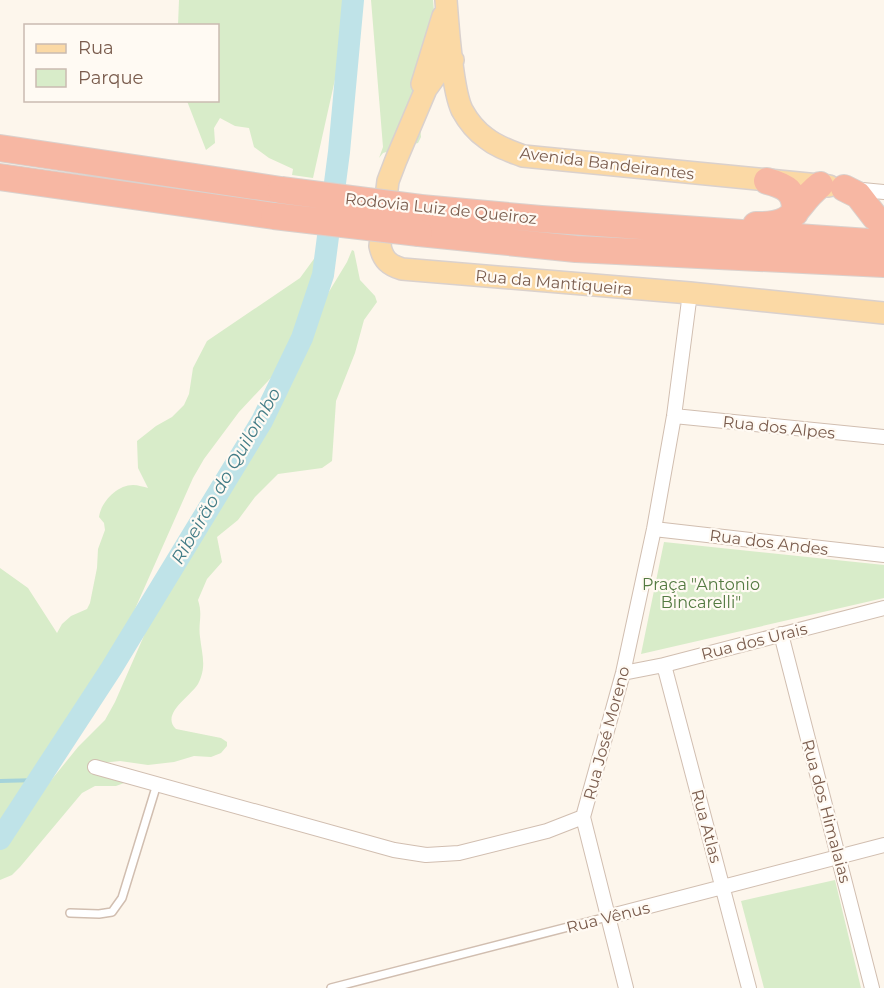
<svg xmlns="http://www.w3.org/2000/svg" width="884" height="988" font-family="Montserrat,sans-serif">
  <style>
    .green { fill: #d8ecc9 }
    .lines { fill: none; stroke-linecap: round; stroke-linejoin: round }
    .stream { stroke: #a5d3da; stroke-width: 4 }
    .river { stroke: #bfe3e8; stroke-width: 22 }
    .lane-casing { stroke: #d1beb0; stroke-width: 10 }
    .street-casing { stroke: #d1beb0; stroke-width: 16 }
    .primary-casing { stroke: #dad1cd; stroke-width: 24 }
    .highway-casing { stroke: #dad1cd; stroke-width: 28 }
    .lane { stroke: #fff; stroke-width: 7 }
    .street { stroke: #fff; stroke-width: 14 }
    .primary { stroke: #fbd9a5; stroke-width: 21 }
    .highway { stroke: #f7b7a3; stroke-width: 26 }
    .highway-bridge-casing { stroke: #dad1cd; stroke-width: 28; stroke-linecap: butt }
    .highway-bridge { stroke: #f7b7a3; stroke-width: 26 }
    .labels { text-anchor: middle; stroke-width: 4.5; stroke-linejoin: round; paint-order: stroke }
    .street-label { font-size: 16px; fill: #7a5c4d; stroke: #fffaf3 }
    .park-label { font-size: 16px; fill: #537a41; stroke: #fffaf3 }
    .water-label { font-size: 18px; font-style: italic; fill: #437c86; stroke: #fffaf3 }
  </style>
  <rect width="100%" height="100%" fill="#fdf6ec"/>
  <path class="green" d="M179,0H359L351,35L338,66L313,178L292,175L293,169L269,158L254,147L249,128L235,126L220,118L214,128L215,143L206,150L187,101L218,100V26L178,25Z
    M371,0H433L436,34L418,103L421,137L418,143L383,153L379,158L383,147Z
    M324,250L322,269L316,292L291,348L282,366L239,412L204,459L193,478L135,609L124,648L115,668L0,830V568L28,588L57,633L62,624L71,616L87,609L90,603L97,568L98,549L105,530L104,523L99,517C101,502 117,485 133,485C138,485 144,487 148,488L138,468L137,441L156,426L172,417L184,405L189,394L193,368L207,341L300,278L319,252Z
    M352,250L354,251L360,280L375,296L377,302L364,320L355,353L336,401L332,461L322,468L278,474L255,497L238,520L217,537L222,562L207,579L198,600C203,615 198,623 200,637C202,655 207,667 198,684C191,696 160,714 176,729L221,738L227,742V746L221,753L211,757L194,756L174,762L148,765L120,761L102,763L123,775L124,783L116,786H95L82,793L20,867L12,875L0,880V848L24,809L40,794L78,747L105,720L115,702L205,496L347,262Z
    M664,542L884,565V598L641,654Z
    M835,880L861,988H764L741,901Z"/>
  <g class="lines">
    <path class="stream" d="M0,781L39,780"/>
    <path class="river" d="M0,839L111,669L262,421L302,338L323,275L339,152L353,0"/>
    <g class="lane-casing">
      <path id="lane" d="M70,913L99,914L112,912L122,898L157,784
        M331,988L607,917"/>
    </g>
    <g class="street-casing">
      <path id="street" d="M852,189L884,192
        M674,416L884,437
        M654,529L884,555
        M781,634L872,988
        M664,665L749,988
        M623,673L664,665L884,608
        M95,767L394,850L426,855L459,853L547,831L583,817
        M607,917L884,845
        M626,988L583,817L623,673L654,529L674,416L690,293"/>
    </g>
    <g class="primary-casing">
      <path id="primary" d="M446,0C448,26 452,89 462,110C468,121 476,131 486,138C497,147 510,151 523,156L829,186
        M453,60L439,71L426,89L396,160L388,181L380,246C383,260 389,265 402,269L690,293L884,313
        M422,84L443,16"/>
    </g>
    <g class="highway-casing">
      <path id="highway" d="M0,148L281,190
        M0,177L274,216
        M767,181C786,186 796,191 795,213
        M844,188L858,195L875,217L884,224
        M421,208L541,219L884,243
        M756,225C799,226 792,207 820,185
        M419,233L576,249L884,264"/>
    </g>
    <use href="#lane" class="lane"/>
    <use href="#street" class="street"/>
    <use href="#primary" class="primary"/>
    <use href="#highway" class="highway"/>
    <g class="highway-bridge-casing">
      <path id="highway-bridge" d="M281,190L421,208
        M274,216L419,233"/>
    </g>
    <use href="#highway-bridge" class="highway-bridge"/>
  </g>
  <g class="labels">
    <g class="street-label">
      <text transform="translate(607 163) rotate(7)" y="6">Avenida Bandeirantes</text>
      <text transform="translate(441 208) rotate(6)" y="6">Rodovia Luiz de Queiroz</text>
      <text transform="translate(554 282) rotate(5)" y="6">Rua da Mantiqueira</text>
      <text transform="translate(779 427) rotate(6)" y="6">Rua dos Alpes</text>
      <text transform="translate(769 542) rotate(7)" y="6">Rua dos Andes</text>
      <text transform="translate(754 641) rotate(-14)" y="6">Rua dos Urais</text>
      <text transform="translate(606 733) rotate(-75)" y="6">Rua José Moreno</text>
      <text transform="translate(827 811) rotate(75)" y="6">Rua dos Himalaias</text>
      <text transform="translate(707 826) rotate(75)" y="6">Rua Atlas</text>
      <text transform="translate(608 917) rotate(-14)" y="6">Rua Vênus</text>
    </g>
    <g class="park-label">
      <text x="701" y="590">Praça "Antonio<tspan x="701" dy="18">Bincarelli"</tspan></text>
    </g>
    <g class="water-label">
      <text transform="translate(226 476) rotate(-60)" y="6">Ribeirão do Quilombo</text>
    </g>
  </g>
  <rect x="24" y="24" width="195" height="78" fill="#fffaf3" stroke="#cabbb1" stroke-width="1.5"/>
  <rect x="36" y="44" width="30" height="9" fill="#fbd9a5" stroke="#cabbb1" stroke-width="1.5"/>
  <text x="78" y="54" font-size="18" fill="#7a5c4d">Rua</text>
  <rect x="36" y="69" width="30" height="18" fill="#d8ecc9" stroke="#cabbb1" stroke-width="1.5"/>
  <text x="78" y="84" font-size="18" fill="#7a5c4d">Parque</text>
</svg>
